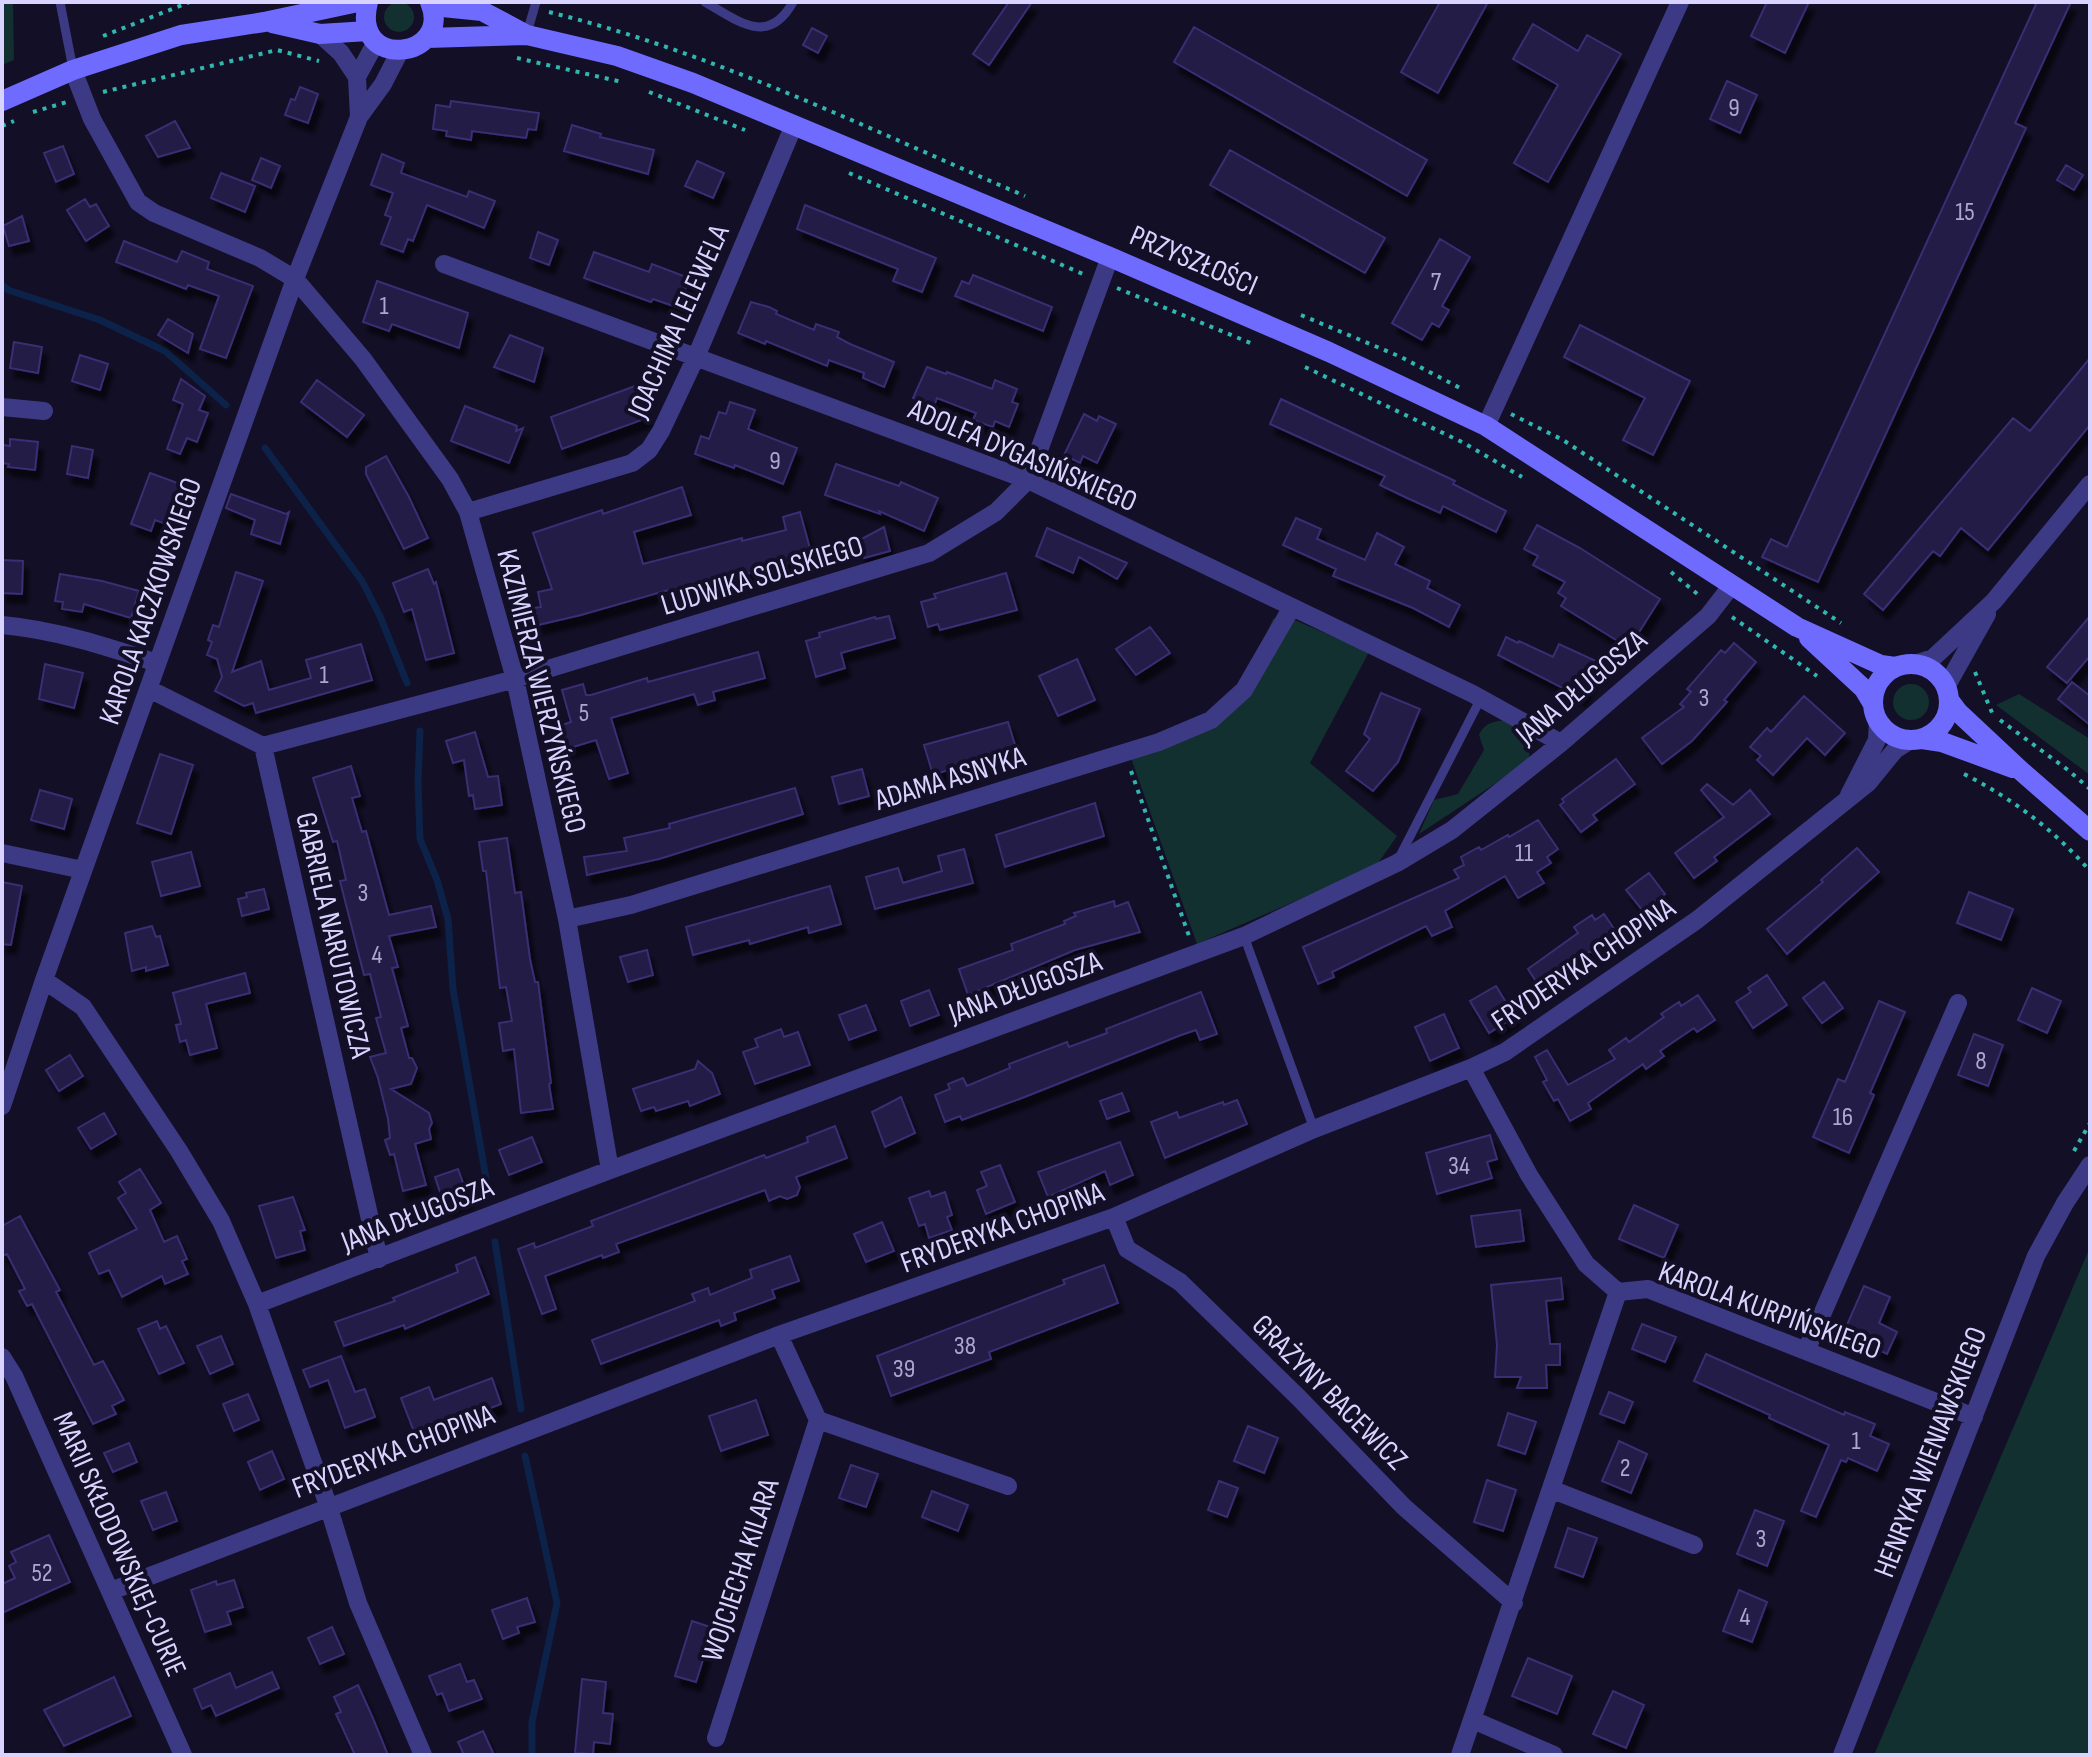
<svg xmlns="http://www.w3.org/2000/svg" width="2092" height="1757" font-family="'Sofia Sans Condensed',sans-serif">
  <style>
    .green { fill: #12302f }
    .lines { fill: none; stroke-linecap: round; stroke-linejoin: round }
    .stream { stroke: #0c2248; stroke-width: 7 }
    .building { fill: #241b47; stroke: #3b2d73; stroke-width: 2; filter: url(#shadow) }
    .path { stroke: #2fb8b0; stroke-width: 4; stroke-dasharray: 4 6; stroke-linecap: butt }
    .lane { stroke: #3d3a85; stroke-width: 9 }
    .street { stroke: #3d3a85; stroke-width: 18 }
    .secondary { stroke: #6f6bff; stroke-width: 20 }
    .labels { text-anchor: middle; stroke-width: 8; stroke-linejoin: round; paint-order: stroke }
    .number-label { font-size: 26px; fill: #aca6d1 }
    .street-label { font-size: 30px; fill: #d9d4ff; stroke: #130f26 }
  </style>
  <defs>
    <filter id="shadow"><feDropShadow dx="5" dy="9" stdDeviation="2" flood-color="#0009"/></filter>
  </defs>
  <rect width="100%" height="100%" fill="#130f26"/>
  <path class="green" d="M2,2H13L14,60L2,65Z
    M384 17a15 15 0 1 1 30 0a15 15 0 1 1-30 0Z
    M1283,615L1369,652L1310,763L1397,836L1376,866L1197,944L1131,758L1214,728L1253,664L1273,619Z
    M1893 702a18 18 0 1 1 36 0a18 18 0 1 1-36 0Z
    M2019,694L2090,739V775L1996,705Z
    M1511,720L1526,731L1531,746L1528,762L1419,834L1434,800L1458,794L1484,750L1479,735C1485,721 1497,721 1511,720Z
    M2090,1247V1755H1874Z"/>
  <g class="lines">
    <path class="stream" d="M2,285L8,290L100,320L165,351L226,405
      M265,448L362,581L380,616L407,683
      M420,731L418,782L420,839L437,880L448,919L453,989L487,1184
      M495,1242L521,1409
      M525,1456L557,1603L532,1722V1755"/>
  </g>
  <path class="building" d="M1009,2H1032L989,65L973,54Z
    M1440,2H1488L1438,93L1401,72Z
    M1767,2H1809L1785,53L1751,36Z
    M2037,2H2071L2015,123L2026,128L1818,582L1762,557L1771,539L1787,547Z
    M1533,24L1578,51L1587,35L1621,54L1548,182L1514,163L1558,85L1513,59Z
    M1194,27L1427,160L1407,196L1174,62Z
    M812,28L827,36L818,53L803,45Z
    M1727,81L1757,95L1740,133L1710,119Z
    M300,87L318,94L308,123L285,115L291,99L295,100Z
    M451,101L539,113L536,130L528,129L526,138L472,131L471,140L446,136L447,131L433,129L436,105L450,107Z
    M175,121L190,148L158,157L146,136Z
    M572,125L601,134L600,137L654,150L648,174L564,151Z
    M63,146L74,174L56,182L44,153Z
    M1230,150L1385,238L1365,273L1210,185Z
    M382,154L404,163L401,173L467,197L469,191L495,201L484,228L427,205L413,241L408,239L403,252L381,244L391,217L385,215L393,193L371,185Z
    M261,158L280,166L271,188L252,180Z
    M697,161L724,173L713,198L685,186Z
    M2066,165L2083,175L2074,190L2057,180Z
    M221,173L255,186L245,212L211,198Z
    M85,199L90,207L96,204L109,226L86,241L67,210Z
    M805,205L936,258L922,292L893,281L898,269L797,229Z
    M22,216L29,241L9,246L3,226Z
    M538,232L558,240L549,265L530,258Z
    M1440,239L1470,257L1442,306L1449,310L1439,327L1432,323L1422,340L1392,323Z
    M124,241L177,262L182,251L209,262L207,269L253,286L226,358L200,349L219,296L188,285L186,289L116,262Z
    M594,252L649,272L652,264L689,278L679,308L653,299L651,302L584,278Z
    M973,275L1052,307L1043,331L955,296L962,281L969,284Z
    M377,281L468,313L459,348L392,324L389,331L363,322Z
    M751,302L769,307L777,311L776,314L814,330L816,324L839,332L837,337L850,344L894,362L884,387L863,378L864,373L829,360L827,366L766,341L765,344L738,333Z
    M168,319L193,334L188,353L158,335Z
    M1580,325L1690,381L1653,455L1623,440L1645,398L1564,357Z
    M510,335L543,348L534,382L494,367Z
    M14,342L42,347L38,373L10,368Z
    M80,355L108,364L100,390L72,381Z
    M2090,358V425L1988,550L1961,528L1940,556L1933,551L1883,610L1864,594L2013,418L2030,431Z
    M927,367L946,374L947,372L992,389L995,380L1017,389L1012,402L1018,404L1009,427L995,421L993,427L973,420L976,413L937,398L934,406L913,398Z
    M181,379L205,396L199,410L208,413L197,442L187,438L180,454L167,449L183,404L173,400Z
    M317,380L364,415L347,437L301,402Z
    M635,386L647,418L562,449L551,417Z
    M1281,399L1455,481L1453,484L1506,511L1496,532L1443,506L1440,513L1405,497L1380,485L1385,476L1270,424Z
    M730,402L755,410L748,429L797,448L783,484L735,465L734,468L695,454L701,436L709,439L719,412L726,414Z
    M465,406L517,426L516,431L523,428L509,463L451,441Z
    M1084,414L1097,421L1099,416L1116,424L1097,463L1083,456L1080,463L1064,455Z
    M10,439L38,442L35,470L8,467L9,464L2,463L3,445L10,446Z
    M72,446L93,450L88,478L67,474Z
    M386,456L409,497L428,538L404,549L366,474V467Z
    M836,464L899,486L901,482L938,498L924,531L879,511L880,514L825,495Z
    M150,473L186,486L172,526L155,520L151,531L131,524Z
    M682,487L691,515L634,532L643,564L742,538V541L786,530L783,517L800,512L812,556L725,580L668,593V590L581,615L538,625L534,608L541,607L538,592L552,589L533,533L602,510L603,514Z
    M231,494L286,514L289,512L280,544L251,534L255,520L226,508Z
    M1296,518L1321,529L1317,539L1365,560L1377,533L1404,547L1395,564L1430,581L1427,588L1460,605L1449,627L1413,608L1333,576L1336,569L1283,545Z
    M1537,525L1580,548L1660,599L1629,648L1561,606L1566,598L1558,593L1565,582L1533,565L1538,556L1524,549Z
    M884,527L890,551L864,558L856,542Z
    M1047,528L1127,563L1117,579L1079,557L1073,573L1036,556Z
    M2,560L23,561L22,594L2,593Z
    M428,569L434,584L436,582L454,653L426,660L412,609L404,612L393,583Z
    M236,572L263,581L232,672L261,661L269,690L311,678L306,660L361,644L372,680L256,713L253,703L244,706L215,691L222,677L217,659L207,655L212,642L208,640L213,625L219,627Z
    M1006,573L1017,610L940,630L938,624L928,627L921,602L936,598L934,594Z
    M60,574L102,581L139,591L131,618L84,604L82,612L62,609L63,602L55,601Z
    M889,616L895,638L841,653L845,668L816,677L806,641L820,637L819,633L875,617L876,619Z
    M2090,616V656L2067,683L2047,667Z
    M1150,627L1170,653L1136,675L1116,649Z
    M1506,637L1518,643L1519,641L1553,657L1559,644L1598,662L1582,698L1498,655Z
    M1734,643L1756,662L1724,700L1727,702L1692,741L1662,764L1642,738L1684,707L1680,704L1691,692L1687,689L1721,650L1725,653Z
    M758,652L765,678L713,692L715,700L698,705L694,694L611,718L628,773L609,779L596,740L560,751L553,728L571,722L562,690L583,684L586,695H591L647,678L648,682Z
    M1077,659L1095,700L1058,716L1039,676Z
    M45,664L83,673L74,708L39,699Z
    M2072,682L2090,696V725L2058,699Z
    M1381,693L1420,709L1398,762L1373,791L1346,771L1370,739L1364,734Z
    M1804,696L1845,733L1825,755L1807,738L1773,775L1757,760L1761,756L1750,747L1767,728L1771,732Z
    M1008,722L1016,748L933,775L924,745Z
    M475,732L488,777L498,776L502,805L475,809L473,795L469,796L464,760L453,763L446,741Z
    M160,754L193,765L171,834L137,823Z
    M1616,759L1635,784L1593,815L1597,820L1581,832L1560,805L1564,802L1562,799Z
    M351,766L360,796L352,798L362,832L366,831L389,915L431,906L436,927L389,936L398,967L392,968L408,1026L401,1028L409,1058H412L417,1068L411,1084L391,1089L429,1113L432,1123L429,1129L431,1139L415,1144L426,1185L403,1191L394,1154L390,1155L385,1140L390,1138L388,1119L378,1078L370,1057L386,1053L376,1018L381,1017L370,974L364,975L340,881L346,880L337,841L333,842L313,778Z
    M862,769L869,796L839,804L832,777Z
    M1707,784L1733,805L1750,790L1770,814L1714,857L1717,861L1694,878L1675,853L1724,817L1701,790Z
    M795,788L803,814L659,859L587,875L584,857L627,851L624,838L670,828L669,824Z
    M40,790L72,799L64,829L31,820Z
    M1095,803L1104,836L1005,867L996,835Z
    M1538,820L1558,849L1547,857L1551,863L1537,872L1544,883L1518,898L1505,876L1445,911L1452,927L1432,936L1426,926L1332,972L1334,977L1318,984L1303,947L1459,878L1454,870L1464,865L1461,857L1479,847L1481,850L1508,835L1509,837Z
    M507,838L515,893L521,892L530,959L535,982H538L551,1083L549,1084L553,1109L521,1113L514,1049L503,1051L499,1023L512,1021L506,987L500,988L486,871H483L479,842Z
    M1857,848L1879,872L1787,954L1767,929L1823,882L1821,880Z
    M964,849L973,883L875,909L866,877L898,868L903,883L942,871L938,856Z
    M191,852L200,886L161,896L152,862Z
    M1649,873L1665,894L1643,911L1626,890Z
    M2,882L22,886L11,945L2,944Z
    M830,886L841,924L809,933L808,927L750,944L749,940L693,955L686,927Z
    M264,889L269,909L242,916L238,899L247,897L246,893Z
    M1969,892L2013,909L2001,940L1957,923Z
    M1114,901L1115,907L1128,902L1140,932L1075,950L968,995L959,969L1013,950L1011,944L1065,924L1064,921L1076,916L1074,913Z
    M1604,914L1619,936L1593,954L1591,951L1539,986L1528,969L1578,933L1574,927L1592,915L1595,920Z
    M152,926L156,937L160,936L168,965L146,971V967L132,971L125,933Z
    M647,950L653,975L628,982L620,957Z
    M245,973L250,993L206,1004L217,1048L190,1055L186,1040L180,1042L176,1025L181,1024L173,993Z
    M1767,975L1787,1005L1753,1028L1736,1002L1751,992L1748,988Z
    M1824,982L1843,1008L1822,1023L1803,998Z
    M1496,986L1515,1017L1489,1033L1470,1001Z
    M2032,988L2061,1001L2047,1033L2018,1020Z
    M929,990L939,1015L910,1026L901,1001Z
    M1201,992L1217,1034L1200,1040L1196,1030L1181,1035L1022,1098L962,1120L960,1116L945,1122L935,1095L950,1089L948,1084L963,1078L967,1086L1010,1068L1009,1064L1067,1042L1069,1047L1107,1033L1106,1029Z
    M1698,995L1715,1020L1697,1032L1694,1028L1660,1051L1664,1056L1646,1069L1643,1064L1588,1103L1591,1109L1570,1121L1558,1099L1554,1101L1543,1082L1547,1080L1535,1057L1547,1050L1568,1085L1615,1059L1609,1050L1626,1038L1629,1042L1664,1017L1661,1014L1679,1002L1681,1006Z
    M1879,1001L1905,1012L1870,1093L1874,1095L1849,1153L1813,1137L1838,1079L1845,1082Z
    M866,1005L876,1030L849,1040L839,1015Z
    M1444,1014L1459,1048L1430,1061L1415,1027Z
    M781,1029L784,1037L798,1032L810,1065L755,1084L743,1052L758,1047L755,1039Z
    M1974,1034L2003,1045L1988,1086L1958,1075Z
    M70,1055L83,1076L59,1091L46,1070Z
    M698,1061L712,1073L720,1094L690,1106L688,1101L656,1111L654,1107L641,1111L633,1089L695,1069Z
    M1122,1093L1129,1111L1107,1119L1100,1101Z
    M901,1097L915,1133L885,1147L872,1112Z
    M1237,1100L1247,1124L1165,1158L1151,1122L1177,1112L1179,1118L1223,1102L1224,1105Z
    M104,1113L116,1134L91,1149L78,1128Z
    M835,1126L847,1158L796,1177L800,1187L797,1195L787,1199L780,1196L769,1201L765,1190L616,1244L619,1252L603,1258L602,1255L545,1276L556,1309L542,1314L518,1249L534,1243L535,1248L593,1226L591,1221L764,1155L766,1158L808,1142L807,1137Z
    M1490,1135L1497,1159L1487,1162L1492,1178L1437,1194L1426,1153Z
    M532,1137L542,1162L509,1175L499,1150Z
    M1120,1142L1133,1175L1110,1185L1105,1171L1048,1197L1038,1172Z
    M1000,1165L1015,1202L986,1214L977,1190L987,1186L981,1172Z
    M140,1169L161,1203L150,1210L164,1242L177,1236L187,1259L182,1261L188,1274L165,1284L162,1276L122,1297L109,1270L99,1274L89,1253L137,1229L118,1198L126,1193L119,1182Z
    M458,1169L469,1199L445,1207L435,1177Z
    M929,1191L931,1197L945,1192L952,1215L947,1217L952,1230L929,1238L925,1224L919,1226L909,1198Z
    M293,1197L305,1230L300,1231L305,1250L276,1258L259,1206Z
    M1634,1205L1678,1225L1664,1258L1619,1239Z
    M1520,1210L1524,1241L1476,1247L1471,1216Z
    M20,1216L60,1290L56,1292L94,1365L103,1361L124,1400L112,1406L116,1414L93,1424L32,1304L27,1306L19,1291L25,1289L7,1254L2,1256V1226Z
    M882,1222L894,1251L866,1262L854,1234Z
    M790,1256L799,1281L772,1290L775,1298L734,1313L736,1320L721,1326L719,1320L601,1364L592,1340L695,1301L692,1294L708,1288L710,1295L752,1278L750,1270Z
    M475,1257L489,1294L405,1329L404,1325L344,1346L335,1322L395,1301L393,1298L458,1272L456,1265Z
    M1104,1265L1118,1303L989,1352L991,1359L891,1396L877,1356L1065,1284L1063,1280Z
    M1561,1278L1563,1299L1546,1301L1550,1344H1560V1365H1546L1547,1388H1517L1521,1377H1495L1497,1345L1491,1285Z
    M1864,1286L1890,1297L1879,1323L1897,1332L1887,1354L1843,1334Z
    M157,1321L160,1329L166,1326L184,1363L159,1374L138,1329Z
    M1642,1324L1676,1337L1665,1362L1632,1349Z
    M221,1336L233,1364L210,1374L197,1346Z
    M1706,1354L1844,1415L1845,1412L1875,1424L1870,1436L1889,1444L1877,1471L1848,1458L1846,1462L1841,1460L1816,1517L1801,1511L1829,1445L1769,1418L1770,1415L1694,1381Z
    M341,1356L355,1392L365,1389L375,1417L345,1428L328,1380L310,1387L303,1370Z
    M492,1378L501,1404L416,1437L401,1398L429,1387L434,1400Z
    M1609,1392L1633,1402L1624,1423L1600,1414Z
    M248,1394L259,1420L234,1431L223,1404Z
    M756,1400L768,1435L721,1451L709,1416Z
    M1508,1413L1536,1422L1525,1454L1498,1445Z
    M1248,1426L1278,1438L1264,1473L1234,1461Z
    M1619,1441L1647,1454L1631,1493L1602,1481Z
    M129,1443L137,1462L113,1472L104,1453Z
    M272,1451L284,1479L260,1490L248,1462Z
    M851,1465L878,1474L866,1507L839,1498Z
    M1487,1480L1516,1490L1503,1531L1474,1522Z
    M1219,1481L1238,1488L1227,1517L1208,1510Z
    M932,1491L968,1505L958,1531L922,1517Z
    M166,1492L177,1521L153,1530L141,1501Z
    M1755,1510L1784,1521L1767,1566L1737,1554Z
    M1568,1528L1597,1538L1583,1577L1555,1567Z
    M49,1535L70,1582L2,1613V1584L15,1578L9,1566L16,1562L11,1552Z
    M234,1580L243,1607L227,1612L231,1624L205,1632L191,1590L216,1581L217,1585Z
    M1739,1590L1767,1602L1752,1642L1723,1631Z
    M527,1598L535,1622L517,1627L519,1633L503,1639L492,1610Z
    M692,1621L713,1628L696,1682L675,1676Z
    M332,1627L344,1654L320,1664L308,1638Z
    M1528,1658L1572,1676L1557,1714L1512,1696Z
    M460,1664L467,1682L474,1680L482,1699L449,1711L442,1693L437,1695L429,1676Z
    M272,1672L279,1688L216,1716L211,1705L202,1709L194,1689L230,1673L236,1688Z
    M114,1677L131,1716L64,1746L44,1710Z
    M582,1679L606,1682L603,1713L613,1714L610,1744L594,1742L593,1754L575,1753Z
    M358,1685L372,1716L388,1755H355L336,1714L341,1712L334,1697Z
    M1613,1691L1644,1705L1626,1748L1593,1734Z
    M483,1731L494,1755H464L458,1742Z"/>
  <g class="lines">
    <path class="path" d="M549,12C714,53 869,129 1025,196
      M103,36L190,2
      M517,58L622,82
      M103,92L277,50L319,61
      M649,92L745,130
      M33,112L67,102
      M2,126L14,121
      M849,173L1083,274
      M1117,288L1253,344
      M1301,315L1401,357L1460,388
      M1305,367L1464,443L1522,477
      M1511,414L1563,440L1841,623
      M1671,572L1701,597
      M1732,617L1817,676
      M1975,672L1993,715
      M2000,720L2068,770L2090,789
      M1131,771L1189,936
      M1964,774C2013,799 2054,830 2090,871
      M2074,1151L2090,1123"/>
    <path class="lane" d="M60,2L73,69
      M705,2C738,21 768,47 793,2
      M527,33L536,2
      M1400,856L1481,698
      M1244,936L1314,1129"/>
    <path class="street" d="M320,34L341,53L357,77
      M73,70L92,119L138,202L154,213L260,258L295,279L363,359L450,479L468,512L515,679L567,919L610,1170
      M359,117L357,77L376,42
      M444,264L1028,480L1473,694L1561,743
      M2,407L44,411
      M1486,426L1680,2
      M468,512L632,463L649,450L661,431L696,357L794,125
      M2,625C56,630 105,646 157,663
      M1915,664L1933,658L1994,601L2090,484
      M1946,687L1987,614
      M149,689L263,746L379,1259
      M263,746L515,679L929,553L996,512L1028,480L1110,257
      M1849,795L1877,740L1878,721
      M2,853L83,870
      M567,919L631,905L1159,742L1211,720L1244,690L1292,607
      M44,980L83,1007L179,1151L221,1221L257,1304L328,1505L358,1603L423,1755
      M1471,1068L1529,1175L1586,1264L1618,1292L1648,1289L1974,1417
      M2,1106L44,980L295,279L359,117L383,84L400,51
      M1114,1217L1127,1249L1180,1282L1299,1398L1404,1507L1514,1603
      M257,1304L610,1170L1244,936L1397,863L1452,830L1561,743L1708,616L1732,585
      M779,1335L818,1420
      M1806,1351L1958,1003
      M2,1357L14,1376L183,1755
      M1553,1490L1694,1545
      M111,1591L779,1335L1114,1217L1314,1129L1471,1068L1505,1052L1697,920L1868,783L1895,750L1909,741
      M1473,1720L1554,1755
      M716,1738L818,1420L1008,1486
      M1460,1755L1618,1292
      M1842,1755L2036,1256L2065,1203L2090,1165"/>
    <path class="secondary" d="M368,2C350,72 454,59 430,2
      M433,6L482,11L527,35L617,56L693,83L1110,257L1329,352L1486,426L1797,627L1881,665L1895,667
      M272,23L320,34L368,31
      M427,38L527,35
      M2,101L73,70L181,35L264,22L358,2
      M1809,638L1864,689L1873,704
      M1873 702a38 38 0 1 1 76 0a38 38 0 1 1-76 0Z
      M1949,700L1958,712L2020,770L2090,831
      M1922,739L1942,742L2013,768"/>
  </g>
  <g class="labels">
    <g class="number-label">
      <text x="1734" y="116">9</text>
      <text x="1965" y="220">15</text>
      <text x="1436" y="290">7</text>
      <text x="384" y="314">1</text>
      <text x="775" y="469">9</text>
      <text x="324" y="683">1</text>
      <text x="1704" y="706">3</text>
      <text x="584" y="721">5</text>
      <text x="1524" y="861">11</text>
      <text x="363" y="901">3</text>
      <text x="377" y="963">4</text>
      <text x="1981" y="1069">8</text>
      <text x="1843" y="1125">16</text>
      <text x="1459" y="1174">34</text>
      <text x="965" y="1354">38</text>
      <text x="904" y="1377">39</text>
      <text x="1856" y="1449">1</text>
      <text x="1625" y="1476">2</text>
      <text x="1761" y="1547">3</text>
      <text x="42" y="1581">52</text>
      <text x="1745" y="1625">4</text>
    </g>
    <g class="street-label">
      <text transform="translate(1194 260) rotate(23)" y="10">PRZYSZŁOŚCI</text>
      <text transform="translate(678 321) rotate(-66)" y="10">JOACHIMA LELEWELA</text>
      <text transform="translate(1023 455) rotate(23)" y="10">ADOLFA DYGASIŃSKIEGO</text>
      <text transform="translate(762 575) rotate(-17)" y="10">LUDWIKA SOLSKIEGO</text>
      <text transform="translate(150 601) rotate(-71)" y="10">KAROLA KACZKOWSKIEGO</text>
      <text transform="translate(1581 687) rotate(-40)" y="10">JANA DŁUGOSZA</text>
      <text transform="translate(542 691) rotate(76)" y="10">KAZIMIERZA WIERZYŃSKIEGO</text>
      <text transform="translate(950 778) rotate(-17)" y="10">ADAMA ASNYKA</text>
      <text transform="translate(334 935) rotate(77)" y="10">GABRIELA NARUTOWICZA</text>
      <text transform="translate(1583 964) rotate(-34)" y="10">FRYDERYKA CHOPINA</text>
      <text transform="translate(1025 987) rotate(-20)" y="10">JANA DŁUGOSZA</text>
      <text transform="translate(417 1214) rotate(-21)" y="10">JANA DŁUGOSZA</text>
      <text transform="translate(1002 1227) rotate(-20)" y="10">FRYDERYKA CHOPINA</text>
      <text transform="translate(1770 1310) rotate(20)" y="10">KAROLA KURPIŃSKIEGO</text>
      <text transform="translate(1330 1392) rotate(45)" y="10">GRAŻYNY BACEWICZ</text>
      <text transform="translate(393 1451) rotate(-21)" y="10">FRYDERYKA CHOPINA</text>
      <text transform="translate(1930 1452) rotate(-69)" y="10">HENRYKA WIENIAWSKIEGO</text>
      <text transform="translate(120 1544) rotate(66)" y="10">MARII SKŁODOWSKIEJ-CURIE</text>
      <text transform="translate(740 1570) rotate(-72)" y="10">WOJCIECHA KILARA</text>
    </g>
  </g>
  <rect width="2092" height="1757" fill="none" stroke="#d9d4ff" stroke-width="8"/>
</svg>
